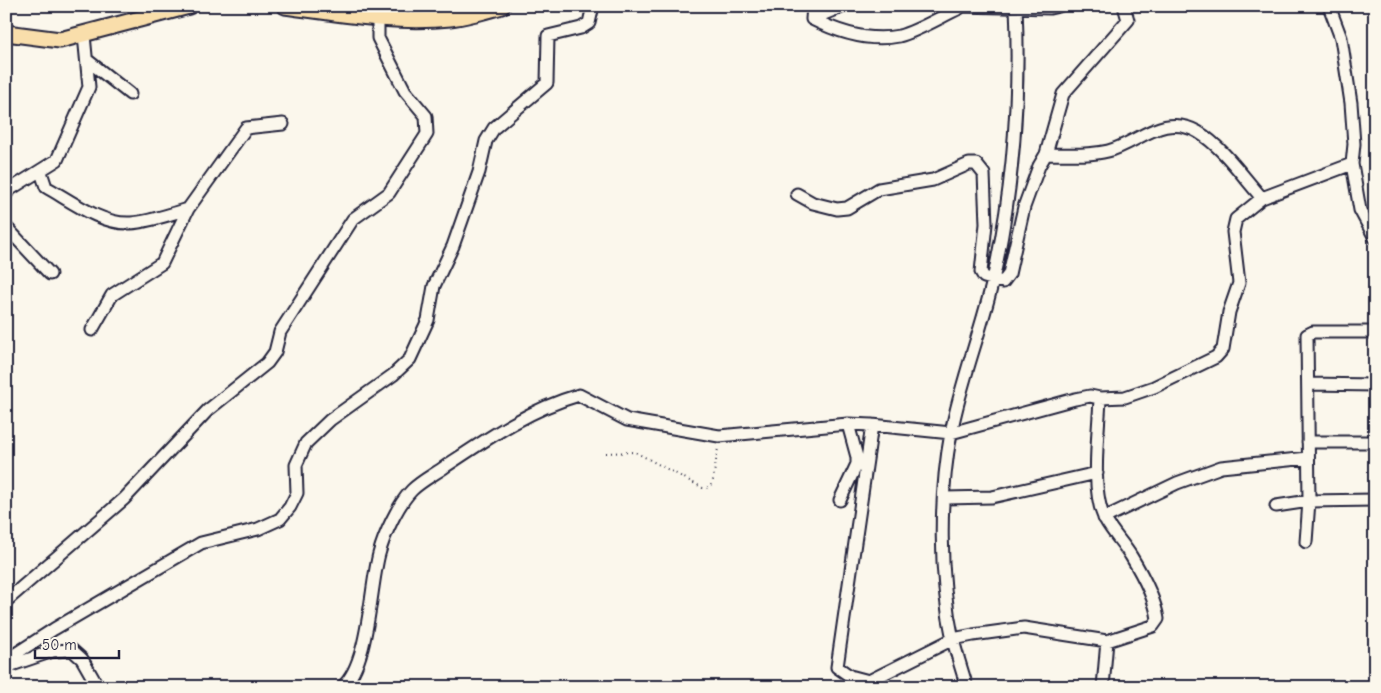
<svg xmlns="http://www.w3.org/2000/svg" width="1381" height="693" font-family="'Comic Neue',sans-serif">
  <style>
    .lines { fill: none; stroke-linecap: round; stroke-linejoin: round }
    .minor-casing { stroke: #22223b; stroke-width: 15 }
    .major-casing { stroke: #22223b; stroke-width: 19 }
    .path { stroke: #22223b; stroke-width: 2; stroke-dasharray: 1 4; stroke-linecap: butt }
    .minor { stroke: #fbf7ec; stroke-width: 11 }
    .major { stroke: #f9deab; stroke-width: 15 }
  </style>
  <rect width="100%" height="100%" fill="#fbf7ec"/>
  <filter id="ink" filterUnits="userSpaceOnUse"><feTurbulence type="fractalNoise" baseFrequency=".02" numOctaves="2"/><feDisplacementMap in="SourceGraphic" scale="10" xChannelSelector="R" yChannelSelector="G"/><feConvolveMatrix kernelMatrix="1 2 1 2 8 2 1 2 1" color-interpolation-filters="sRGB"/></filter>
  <g filter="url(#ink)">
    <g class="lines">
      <g class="minor-casing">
        <path id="minor" d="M813,6L812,19C838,32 870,42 899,36C918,31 942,16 960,8
          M959,6L1050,8L1059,6
          M1329,6L1341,38L1351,103L1354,144L1352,164L1360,210L1375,238
          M812,19L844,6
          M87,60L130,94
          M1046,154C1066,154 1088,156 1108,151C1138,143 1164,112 1198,132C1223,147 1243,177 1262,198
          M41,172L46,187C71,201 102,225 131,223C150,222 170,214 188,209
          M6,194L9,190L57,160L89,87L84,35
          M797,194L813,203L837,209L847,208L879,189L933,180L969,164H976L984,174L986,224L981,272L984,277L1003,282L1009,274L1024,207L1039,166L1046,154L1063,94L1128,20L1124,6
          M6,227L50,274
          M92,330L112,295L162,263L188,209L246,128L283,124
          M1309,384L1375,385
          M872,425L837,667L850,676L869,681L953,639L973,635L1024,628L1107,641L1153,626L1158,619C1155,599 1142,574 1131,556C1123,543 1112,532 1105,519C1090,492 1099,429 1100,398L1125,397L1154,387L1216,357L1223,349L1229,312L1239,283L1233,232L1236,219L1262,198L1352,164
          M1308,442H1375
          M945,498L992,497L1097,473
          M840,500L857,464V457L848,424
          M1276,506L1309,501L1375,500
          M1104,518L1177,483L1221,467L1308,458
          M1306,542L1309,501L1307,335L1313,332H1375
          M6,601L124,499L208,410L267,363L275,352L280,332L353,219L389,193L427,134L426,116L405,91L378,38V18
          M6,660L54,629L201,543L258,529L280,519L290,507L297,493L296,465L306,443L330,420L393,375L410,359L428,320L434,286L453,246L479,172L486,141L494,128L547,83L548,36L581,28L589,23L593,6
          M6,667L53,651L72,650L82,659L98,687
          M342,687C369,665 370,587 379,554C384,535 398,504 412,490C421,481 435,474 446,466C488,438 530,409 579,395L627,420L719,436L848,424L872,425L951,433L1075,399L1090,396L1100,398
          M967,687C962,671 957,655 953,640C939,576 939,497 951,433C961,381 981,332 993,280C1013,191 1020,97 1016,6
          M1103,687L1107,641"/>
      </g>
      <g class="major-casing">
        <path id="major" d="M285,6C339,13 395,24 450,18C467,16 485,11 502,6
          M6,33L60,40L189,6"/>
      </g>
      <path class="path" d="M606,453L635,452L703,488L710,487L713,480L718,448"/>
      <use href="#minor" class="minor"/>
      <use href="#major" class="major"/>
    </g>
  </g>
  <rect width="1381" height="693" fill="none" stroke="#fbf7ec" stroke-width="25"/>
  <rect x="12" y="12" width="1356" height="668" fill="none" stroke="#22223b" stroke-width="2" filter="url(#ink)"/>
  <path d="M35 650v8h84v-8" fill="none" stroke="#22223b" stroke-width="2.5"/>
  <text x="42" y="650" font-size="15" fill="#22223b" stroke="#fbf7ec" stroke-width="4" paint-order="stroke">50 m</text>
</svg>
